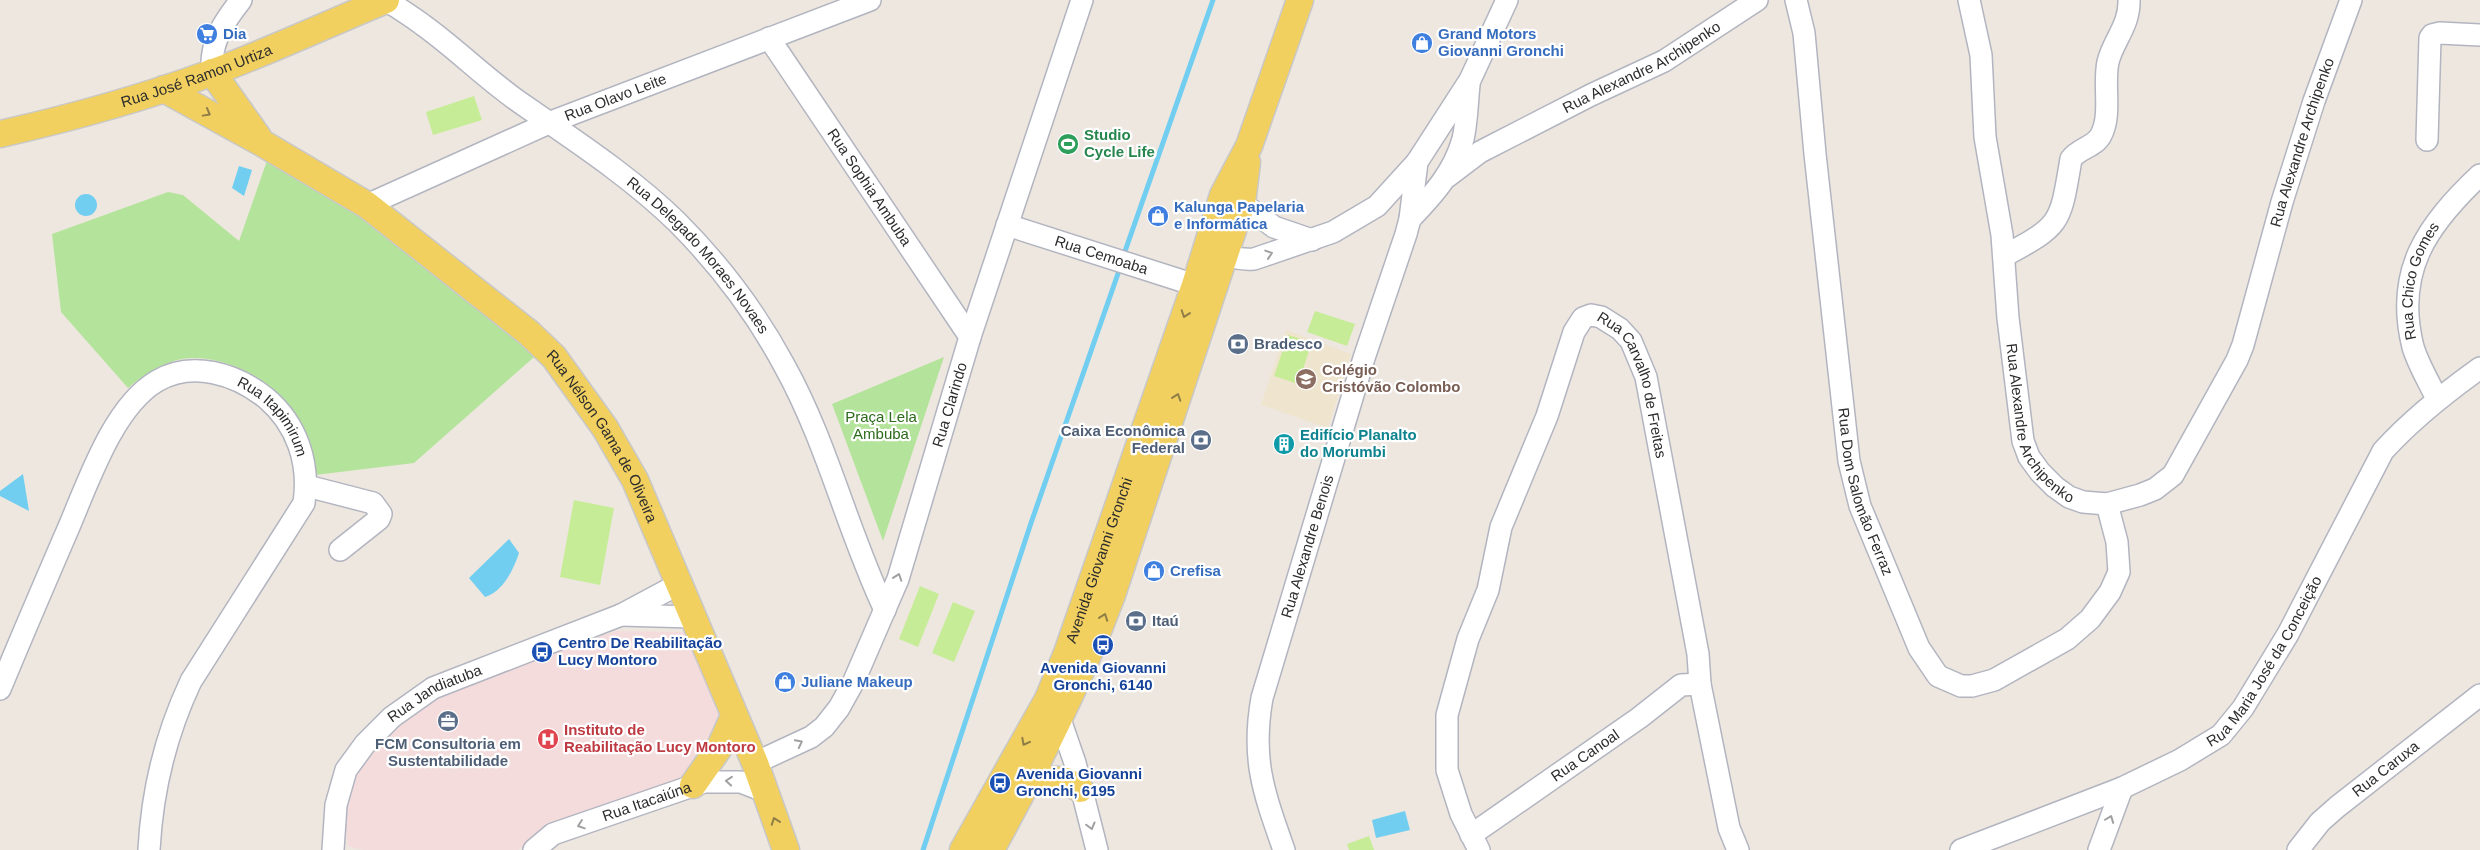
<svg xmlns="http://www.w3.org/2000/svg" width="2480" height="850" font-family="Arial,sans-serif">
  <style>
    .education { fill: #efe5ce }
    .medical { fill: #f4dcdd }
    .green { fill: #b4e49b }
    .pitch { fill: #c7ec97 }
    .water { fill: #72cef0 }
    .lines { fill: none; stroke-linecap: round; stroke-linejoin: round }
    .stream { stroke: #72cef0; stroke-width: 5 }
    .minor-casing { stroke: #b2b5c0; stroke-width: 24 }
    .major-casing { stroke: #c8c8c8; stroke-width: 29 }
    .minor { stroke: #fff; stroke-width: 21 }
    .major { stroke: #f2d060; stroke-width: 26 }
    .oneway { stroke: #8f7e46 }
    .oneway2 { stroke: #a0a0a0 }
    .labels { text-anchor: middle; stroke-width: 4.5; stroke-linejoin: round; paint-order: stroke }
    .shop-label { font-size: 15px; font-weight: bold; fill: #366cbe; stroke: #fff; text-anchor: start }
    .street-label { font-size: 15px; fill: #2c2c2c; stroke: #fff }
    .leisure-label { font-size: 15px; font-weight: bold; fill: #27864d; stroke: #fff; text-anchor: start }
    .service-label { font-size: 15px; font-weight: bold; fill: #4e5e75; stroke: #fff; text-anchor: start }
    .education-label { font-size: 15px; font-weight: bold; fill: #785e54; stroke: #fff; text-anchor: start }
    .park-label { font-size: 15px; fill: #2b6b1a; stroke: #fff }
    .culture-label { font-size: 15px; font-weight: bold; fill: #0d838f; stroke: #fff; text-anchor: start }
    .transit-label { font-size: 15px; font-weight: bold; fill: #164399; stroke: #fff; text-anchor: start }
    .health-label { font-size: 15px; font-weight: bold; fill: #be3a42; stroke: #fff; text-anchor: start }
  </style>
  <rect width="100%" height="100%" fill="#eee7df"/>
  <path class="education" d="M1286,330L1351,354L1328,428L1261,405Z"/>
  <path class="medical" d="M616,631L684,632L724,722L687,779L532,835L519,850H362L348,846L342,804L350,774L411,711L507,668Z"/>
  <path class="green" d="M270,152L348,200L541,351L414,463L315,475C308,452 304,428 290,407C269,377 219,353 182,359C162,363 143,375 128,388L61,312L52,234L168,192L183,195L239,241Z
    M944,357L883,541L832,404Z"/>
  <path class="pitch" d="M474,96L482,120L433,135L426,112Z
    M1315,311L1355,324L1347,346L1307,332Z
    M1288,335L1312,342L1298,384L1274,376Z
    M574,500L614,508L600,585L560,577Z
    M920,586L939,594L918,647L899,639Z
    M953,602L975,611L954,662L932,653Z
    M1369,836L1374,850H1349L1347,844Z"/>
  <path class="water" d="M239,166L252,170L244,196L232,188Z
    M75 205a11 11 0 1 1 22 0a11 11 0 1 1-22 0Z
    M23,474L29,511L0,496V491Z
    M509,539L519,553C513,571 503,591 485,597L469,578Z
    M1405,811L1410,830L1376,838L1372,820Z"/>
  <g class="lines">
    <path class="stream" d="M1123,257L1213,0
      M923,850L1031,523L1121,265"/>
    <g class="minor-casing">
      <g id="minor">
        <path id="s1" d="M386,0C398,8 411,16 423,25C458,50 489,82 525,106C577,142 632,178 677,222C719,264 756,313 784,365C827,442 847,530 885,610"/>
        <path id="s2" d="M1796,0L1804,33L1815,154L1849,461L1860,506L1919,648L1938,676L1961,686H1972L1994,680L2067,639L2090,619L2110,592L2119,572L2117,542L2107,504"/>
        <path id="s3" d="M1969,0L1981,55L1985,137L2002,235L2008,318L2023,441L2029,457L2040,472L2055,487L2069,497L2083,502L2107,504L2140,495L2155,489L2173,475L2237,360L2243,345L2282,202L2314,101L2351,0"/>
        <path id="s4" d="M769,38L970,337"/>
        <path d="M212,72C210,42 223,23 241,0"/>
        <path d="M2427,140L2430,38L2432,35L2440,33L2480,35"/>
        <path id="s5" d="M1447,177L1480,152L1591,95L1664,61L1757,0"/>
        <path d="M1229,198L1242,203L1274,227L1312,240"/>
        <path id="s6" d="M367,205L551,122L870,0"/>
        <path d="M1410,219C1433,195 1454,172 1463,139C1467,122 1467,103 1469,85"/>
        <path id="s7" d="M1007,225L1195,285"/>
        <path d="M1213,244C1219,257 1241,260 1254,259L1333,232L1377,206L1417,162"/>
        <path d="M2004,256C2062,225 2060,224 2071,159C2079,148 2095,147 2101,135C2112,114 2103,85 2108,62C2113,41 2130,25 2129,0"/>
        <path id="s8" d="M2437,399C2429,382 2418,364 2413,347C2394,271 2427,225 2480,175"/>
        <path d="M307,486L373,503L381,514L379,519L340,550"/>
        <path d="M621,615L692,617"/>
        <path id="s9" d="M0,689C21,638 43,587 65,536C86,489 111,408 157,381C192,360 236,374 266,398C297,424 310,463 304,503L191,681C166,734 152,791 149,850"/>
        <path d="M1056,708L1075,763L1097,850"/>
        <path id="s10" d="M755,763L811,737L824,727L839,708L854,681L898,579L970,337L1082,0"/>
        <path id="s11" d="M1471,835L1639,718L1681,685L1700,684"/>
        <path id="s12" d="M333,850L336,805L346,770L365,744L392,717L433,688L621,615L679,584"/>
        <path id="s13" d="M534,850L553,834L704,782H741L764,791"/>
        <path id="s14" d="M1284,850C1264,793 1251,760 1262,698L1364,358L1406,234L1410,219L1417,162L1470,80L1507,0"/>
        <path id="s15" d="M1479,850L1461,814L1447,770V715L1468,639L1488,590L1501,527L1547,416L1574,332L1583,318L1591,315L1601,317L1620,329L1631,341L1646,377L1698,654L1700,684L1729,828L1738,850"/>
        <path id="s16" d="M1961,850L2122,788L2180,760L2221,735L2243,708L2288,634L2383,451C2412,419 2445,393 2480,368"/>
        <path d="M2099,850L2122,788"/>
        <path id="s17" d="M2298,850L2320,822L2337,807L2480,695"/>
      </g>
    </g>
    <g class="major-casing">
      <g id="major">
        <path d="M212,72L258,137"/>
        <path id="s18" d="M164,89L262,143L367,205L529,333L554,357L605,428L635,480L755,763L786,850"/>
        <path id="s19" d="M0,134C71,118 143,98 211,73C270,51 328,24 386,0"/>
        <path d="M1031,777L1066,781L1080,789"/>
        <path d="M693,785L721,745L734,716"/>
        <path id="s20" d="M963,850L1048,699L1067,653L1195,285L1223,195L1249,146L1300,0"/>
        <path d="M991,850C1036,767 1079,684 1112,595L1242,203L1247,162"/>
      </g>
    </g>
    <use href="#minor" class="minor"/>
    <use href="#major" class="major"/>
  </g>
  <defs><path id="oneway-chevron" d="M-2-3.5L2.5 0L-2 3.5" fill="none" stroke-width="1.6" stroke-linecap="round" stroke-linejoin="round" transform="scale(1.25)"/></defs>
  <g class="oneway">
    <use href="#oneway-chevron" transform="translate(207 113) rotate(29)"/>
    <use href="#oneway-chevron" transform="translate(1185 314) rotate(109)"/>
    <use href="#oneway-chevron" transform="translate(1177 397) rotate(-71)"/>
    <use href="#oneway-chevron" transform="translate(1104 617) rotate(-70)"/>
    <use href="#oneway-chevron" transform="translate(1025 742) rotate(118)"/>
    <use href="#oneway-chevron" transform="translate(775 821) rotate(-110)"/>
  </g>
  <g class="oneway2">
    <use href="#oneway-chevron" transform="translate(1269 254) rotate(-18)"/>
    <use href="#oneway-chevron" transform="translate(898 577) rotate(-71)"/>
    <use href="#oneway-chevron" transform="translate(799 743) rotate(-27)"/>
    <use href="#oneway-chevron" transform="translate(729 781) rotate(-175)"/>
    <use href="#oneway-chevron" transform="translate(2110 819) rotate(-69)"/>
    <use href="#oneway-chevron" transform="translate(581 825) rotate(161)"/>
    <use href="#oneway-chevron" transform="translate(1091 826) rotate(75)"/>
  </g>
  <defs>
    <g id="supermarket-disc" transform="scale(1.125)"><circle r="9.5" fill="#3f7fe0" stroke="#fff"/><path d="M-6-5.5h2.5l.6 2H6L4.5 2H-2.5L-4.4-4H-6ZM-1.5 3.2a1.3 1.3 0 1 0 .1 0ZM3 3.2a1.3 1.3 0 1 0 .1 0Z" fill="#fff"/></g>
    <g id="shop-disc" transform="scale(1.125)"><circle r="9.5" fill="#3f7fe0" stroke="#fff"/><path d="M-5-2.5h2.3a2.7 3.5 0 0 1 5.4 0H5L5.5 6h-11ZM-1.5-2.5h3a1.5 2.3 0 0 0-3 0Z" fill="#fff"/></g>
    <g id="stadium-disc" transform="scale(1.125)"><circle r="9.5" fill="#2e9e5b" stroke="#fff"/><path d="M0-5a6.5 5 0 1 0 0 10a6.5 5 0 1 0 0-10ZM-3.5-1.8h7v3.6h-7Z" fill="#fff"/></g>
    <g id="bank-disc" transform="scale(1.125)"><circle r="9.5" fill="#5c6f8a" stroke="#fff"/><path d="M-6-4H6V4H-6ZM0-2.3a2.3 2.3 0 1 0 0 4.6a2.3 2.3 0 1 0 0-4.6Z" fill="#fff"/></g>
    <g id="school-disc" transform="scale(1.125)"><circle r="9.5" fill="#8d6e63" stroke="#fff"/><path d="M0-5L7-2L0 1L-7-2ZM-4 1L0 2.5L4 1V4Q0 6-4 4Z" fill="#fff"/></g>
    <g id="building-disc" transform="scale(1.125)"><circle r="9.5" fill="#0f9aa8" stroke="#fff"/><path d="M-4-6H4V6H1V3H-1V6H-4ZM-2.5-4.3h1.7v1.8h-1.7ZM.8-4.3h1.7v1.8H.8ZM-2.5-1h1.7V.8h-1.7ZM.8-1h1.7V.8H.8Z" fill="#fff"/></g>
    <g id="bus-disc" transform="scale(1.125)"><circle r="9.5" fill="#1a4fb4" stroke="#fff"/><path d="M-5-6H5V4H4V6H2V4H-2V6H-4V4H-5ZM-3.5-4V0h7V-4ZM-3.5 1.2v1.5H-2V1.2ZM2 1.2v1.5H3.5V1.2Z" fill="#fff"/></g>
    <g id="office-disc" transform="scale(1.125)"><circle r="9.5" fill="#5c6f8a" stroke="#fff"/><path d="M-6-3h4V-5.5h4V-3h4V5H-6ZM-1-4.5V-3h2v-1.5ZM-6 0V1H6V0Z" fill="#fff"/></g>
    <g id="hospital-disc" transform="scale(1.125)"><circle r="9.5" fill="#e0444e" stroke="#fff"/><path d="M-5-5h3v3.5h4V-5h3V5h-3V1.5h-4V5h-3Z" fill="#fff"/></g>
  </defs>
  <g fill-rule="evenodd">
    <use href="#supermarket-disc" x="207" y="34"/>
    <use href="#shop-disc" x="1422" y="43"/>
    <use href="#stadium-disc" x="1068" y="144"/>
    <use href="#shop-disc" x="1158" y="216"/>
    <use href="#bank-disc" x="1238" y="344"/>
    <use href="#school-disc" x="1306" y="379"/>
    <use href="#bank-disc" x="1201" y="440"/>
    <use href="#building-disc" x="1284" y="444"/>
    <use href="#shop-disc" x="1154" y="571"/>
    <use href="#bank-disc" x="1136" y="621"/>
    <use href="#bus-disc" x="1103" y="645"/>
    <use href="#bus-disc" x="542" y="652"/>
    <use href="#shop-disc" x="785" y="682"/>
    <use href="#office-disc" x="448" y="721"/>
    <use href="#hospital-disc" x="548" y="739"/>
    <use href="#bus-disc" x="1000" y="783"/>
  </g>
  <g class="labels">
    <g class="shop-label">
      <text x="223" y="39">Dia</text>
      <text x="1438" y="39">Grand Motors<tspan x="1438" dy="17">Giovanni Gronchi</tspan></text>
      <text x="1174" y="212">Kalunga Papelaria<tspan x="1174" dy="17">e Informática</tspan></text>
      <text x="1170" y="576">Crefisa</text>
      <text x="801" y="687">Juliane Makeup</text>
    </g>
    <g class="street-label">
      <text dy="5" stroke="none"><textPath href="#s5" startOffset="224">Rua Alexandre Archipenko</textPath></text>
      <text dy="5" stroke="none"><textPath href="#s19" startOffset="205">Rua José Ramon Urtiza</textPath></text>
      <text dy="5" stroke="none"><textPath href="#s6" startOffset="271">Rua Olavo Leite</textPath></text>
      <text dy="5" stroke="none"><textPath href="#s3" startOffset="990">Rua Alexandre Archipenko</textPath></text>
      <text dy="5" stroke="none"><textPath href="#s4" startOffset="180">Rua Sophia Ambuba</textPath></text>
      <text dy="5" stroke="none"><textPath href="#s7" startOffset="99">Rua Cemoaba</textPath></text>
      <text dy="5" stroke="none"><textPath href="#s1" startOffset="405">Rua Delegado Moraes Novaes</textPath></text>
      <text dy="5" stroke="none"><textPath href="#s8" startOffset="126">Rua Chico Gomes</textPath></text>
      <text dy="5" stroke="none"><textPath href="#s15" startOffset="660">Rua Carvalho de Freitas</textPath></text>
      <text dy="5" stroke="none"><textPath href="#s10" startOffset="426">Rua Clarindo</textPath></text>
      <text dy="5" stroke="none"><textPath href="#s3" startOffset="435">Rua Alexandre Archipenko</textPath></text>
      <text dy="5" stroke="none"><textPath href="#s9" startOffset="485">Rua Itapimirum</textPath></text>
      <text dy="5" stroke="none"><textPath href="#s18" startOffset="568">Rua Nélson Gama de Oliveira</textPath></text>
      <text dy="5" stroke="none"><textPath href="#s2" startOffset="498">Rua Dom Salomão Ferraz</textPath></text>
      <text dy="5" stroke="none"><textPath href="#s14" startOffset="314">Rua Alexandre Benois</textPath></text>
      <text dy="5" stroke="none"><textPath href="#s20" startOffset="321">Avenida Giovanni Gronchi</textPath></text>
      <text dy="5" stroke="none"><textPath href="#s16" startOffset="370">Rua Maria José da Conceição</textPath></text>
      <text dy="5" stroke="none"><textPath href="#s12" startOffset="201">Rua Jandiatuba</textPath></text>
      <text dy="5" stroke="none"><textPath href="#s11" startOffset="139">Rua Canoal</textPath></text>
      <text dy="5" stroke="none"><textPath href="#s17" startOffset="120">Rua Caruxa</textPath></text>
      <text dy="5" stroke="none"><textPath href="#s13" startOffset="124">Rua Itacaiúna</textPath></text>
    </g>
    <g class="leisure-label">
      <text x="1084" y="140">Studio<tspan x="1084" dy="17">Cycle Life</tspan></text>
    </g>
    <g class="service-label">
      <text x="1254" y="349">Bradesco</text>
      <text x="1185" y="436" text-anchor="end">Caixa Econômica<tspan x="1185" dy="17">Federal</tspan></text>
      <text x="1152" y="626">Itaú</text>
      <text x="448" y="749" text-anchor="middle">FCM Consultoria em<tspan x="448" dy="17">Sustentabilidade</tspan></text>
    </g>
    <g class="education-label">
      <text x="1322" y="375">Colégio<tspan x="1322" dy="17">Cristóvão Colombo</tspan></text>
    </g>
    <g class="park-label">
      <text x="881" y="422">Praça Lela<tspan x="881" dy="17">Ambuba</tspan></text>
    </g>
    <g class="culture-label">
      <text x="1300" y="440">Edifício Planalto<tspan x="1300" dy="17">do Morumbi</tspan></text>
    </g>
    <g class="transit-label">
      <text x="558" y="648">Centro De Reabilitação<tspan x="558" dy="17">Lucy Montoro</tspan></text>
      <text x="1103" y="673" text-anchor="middle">Avenida Giovanni<tspan x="1103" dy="17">Gronchi, 6140</tspan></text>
      <text x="1016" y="779">Avenida Giovanni<tspan x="1016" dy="17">Gronchi, 6195</tspan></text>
    </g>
    <g class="health-label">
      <text x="564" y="735">Instituto de<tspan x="564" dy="17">Reabilitação Lucy Montoro</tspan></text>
    </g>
  </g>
</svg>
